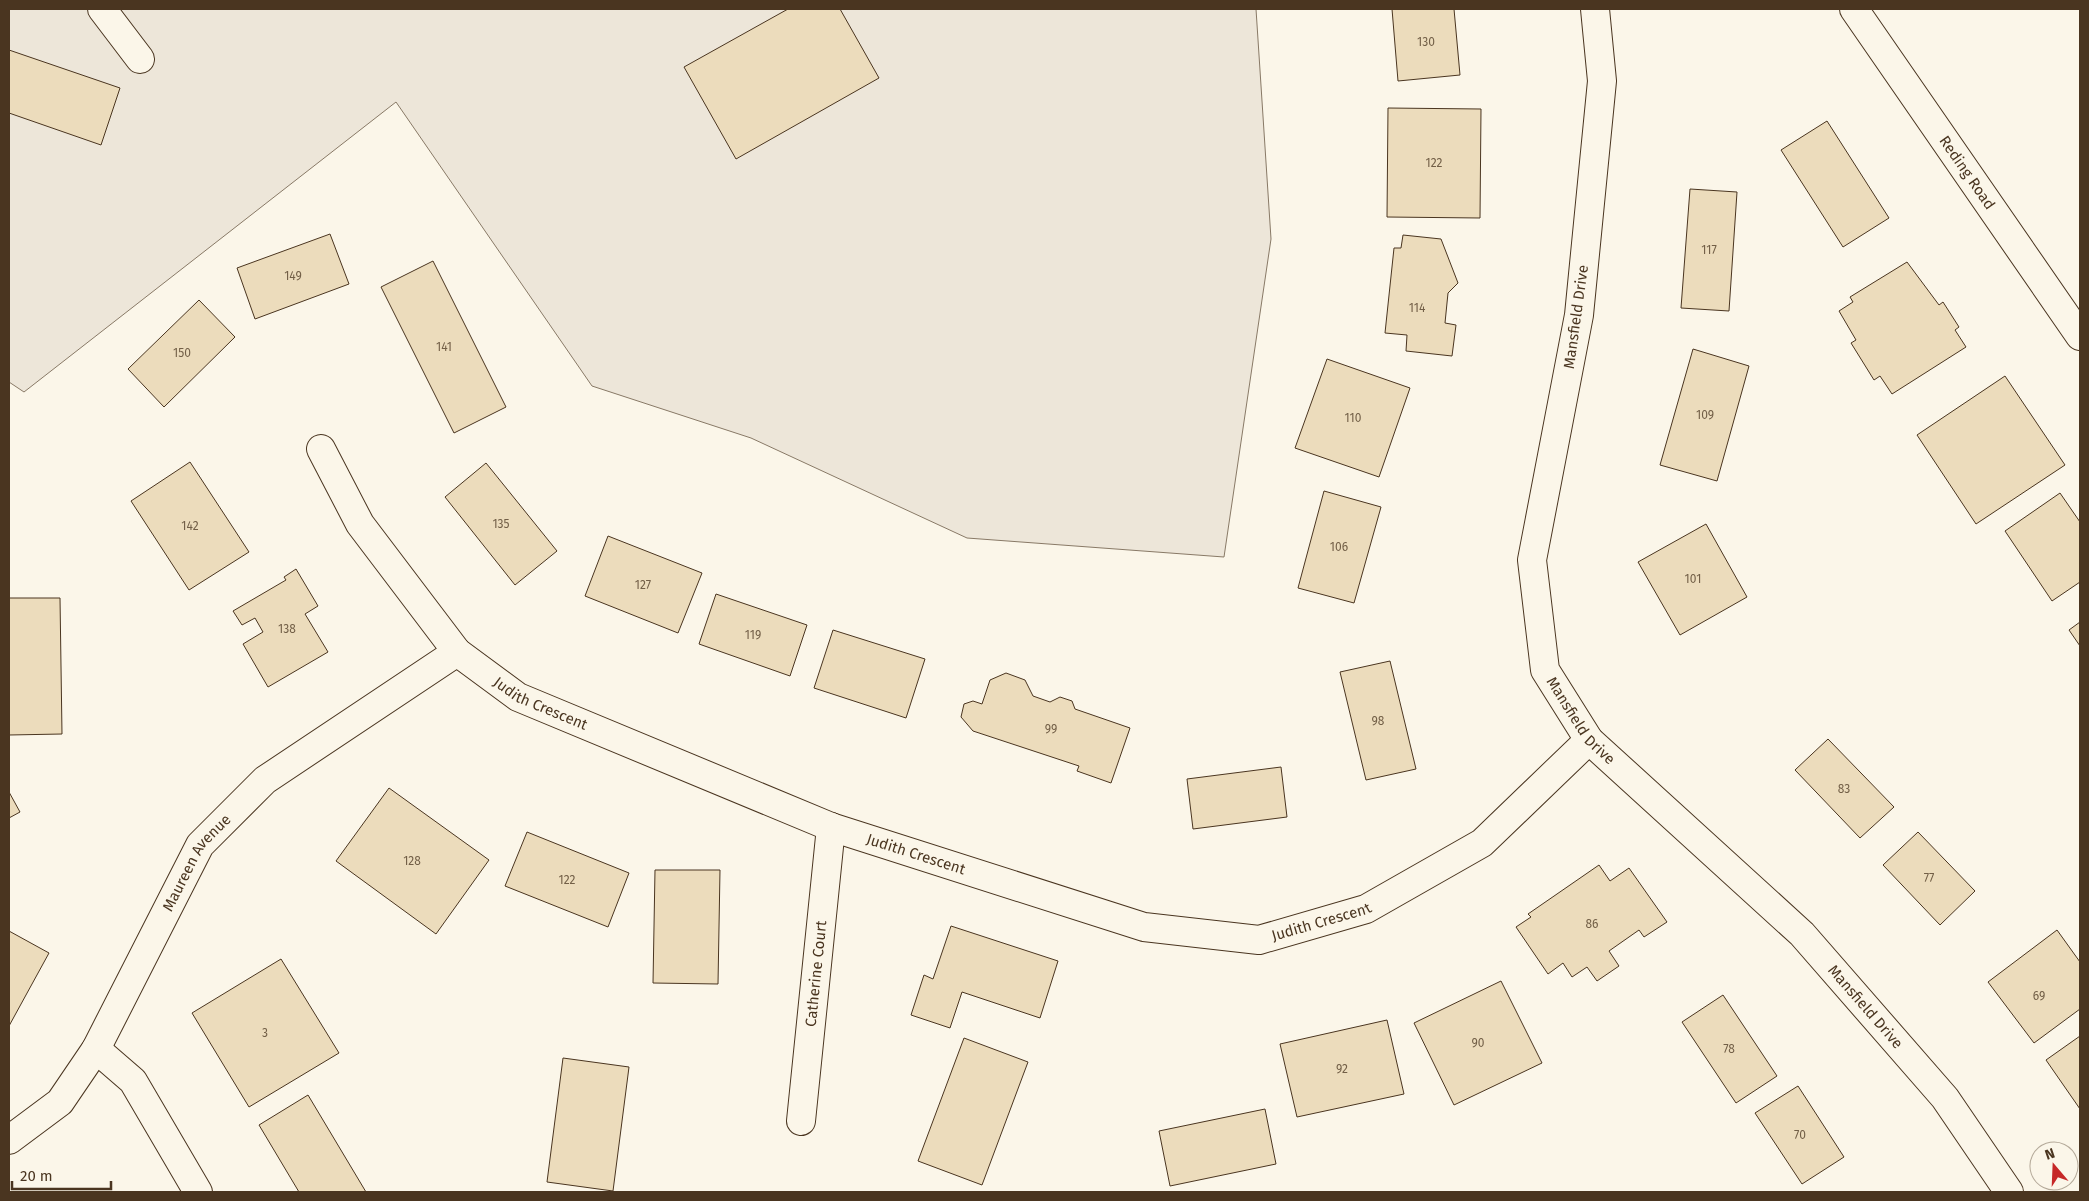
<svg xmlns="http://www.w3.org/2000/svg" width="2089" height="1201" font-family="'Fira Sans',sans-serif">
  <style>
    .green { fill: #ede6d9; stroke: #887966 }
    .building { fill: #ecdcbc; stroke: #4a3520 }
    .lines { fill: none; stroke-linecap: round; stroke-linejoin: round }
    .minor-casing { stroke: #4a3520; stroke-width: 30 }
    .minor { stroke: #fbf6e9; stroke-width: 28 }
    .labels { text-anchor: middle; stroke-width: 4; stroke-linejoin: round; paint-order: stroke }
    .number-label { font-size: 12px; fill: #725f47 }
    .street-label { font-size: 15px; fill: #4a3520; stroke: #fbf6e9 }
  </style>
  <rect width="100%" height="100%" fill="#fbf6e9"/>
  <path class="green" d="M9,9H1256L1271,239L1224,557L967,538L751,438L592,386L396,102L24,392L9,382Z"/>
  <path class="building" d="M788,9H840L879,78L736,159L684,67Z
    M1392,9H1454L1460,75L1398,81Z
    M9,50L120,88L101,145L9,113Z
    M1388,108L1481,109L1480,218L1387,217Z
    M1827,121L1889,218L1843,247L1781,150Z
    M1690,189L1737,192L1729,311L1681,308Z
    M330,234L349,284L255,319L237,268Z
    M1403,235L1441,239L1458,283L1448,293L1445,323L1456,325L1452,356L1406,351L1407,335L1385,333L1394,248H1401Z
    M433,261L506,407L454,433L381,287Z
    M1907,262L1939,305L1943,302L1959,327L1955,330L1966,347L1892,394L1880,376L1874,380L1851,343L1856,340L1839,311L1853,302L1850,297Z
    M199,300L235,337L164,407L128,369Z
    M1693,349L1749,366L1717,481L1660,465Z
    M1327,359L1410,388L1379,477L1295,448Z
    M2005,376L2065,465L1976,524L1917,435Z
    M190,462L249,552L189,590L131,501Z
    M486,463L557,551L515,585L445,497Z
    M1324,491L1381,507L1354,603L1298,588Z
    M2060,493L2080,522V582L2052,601L2005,531Z
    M1706,524L1747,597L1680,635L1638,562Z
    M608,536L702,573L678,633L585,596Z
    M296,569L318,606L305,614L328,652L268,687L243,644L263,632L255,618L242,625L233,611L286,580L284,577Z
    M716,594L807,625L790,676L699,644Z
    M9,598H60L62,734L9,735Z
    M2080,622V646L2069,630Z
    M833,630L925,659L906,718L814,688Z
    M1390,661L1416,769L1366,780L1340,672Z
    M1006,673L1025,680L1033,696L1050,702L1060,697L1072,701L1075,709L1130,728L1111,783L1077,771L1079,766L973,731L961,717L964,704L973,701L982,704L990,680Z
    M1828,739L1894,807L1860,838L1795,770Z
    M1281,767L1287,817L1193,829L1187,779Z
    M389,788L489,860L436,934L336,861Z
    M9,792L20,812L9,818Z
    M527,832L629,873L608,927L505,886Z
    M1918,832L1975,891L1940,925L1883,865Z
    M1599,865L1610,881L1629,868L1667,922L1644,937L1639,930L1609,951L1619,966L1597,981L1587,967L1572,977L1563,963L1548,974L1516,927L1531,917L1528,914Z
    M655,870H720L718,984L653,983Z
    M951,926L1058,961L1040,1018L962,992L950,1028L911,1015L924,975L933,979Z
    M2057,930L2080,962V1009L2034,1043L1988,982Z
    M9,931L49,953L9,1026Z
    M281,959L339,1053L249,1107L192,1013Z
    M1501,981L1542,1063L1454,1105L1414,1023Z
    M1723,995L1777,1076L1736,1103L1682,1022Z
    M1387,1020L1404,1094L1297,1117L1280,1044Z
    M2080,1036V1109L2046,1060Z
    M964,1038L1028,1062L982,1185L918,1161Z
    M563,1058L629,1067L613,1191L547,1182Z
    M1798,1086L1844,1157L1802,1184L1755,1113Z
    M308,1095L366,1192H299L259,1125Z
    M1265,1109L1276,1164L1170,1186L1159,1131Z"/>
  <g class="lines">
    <g class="minor-casing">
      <g id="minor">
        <path d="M102,9L140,59"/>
        <path id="s1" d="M1595,9L1602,81L1579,315L1532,560L1545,670L1589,740L1802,934L1945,1098L2009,1192"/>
        <path id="s2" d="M1854,9L2080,336"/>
        <path id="s3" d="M321,449L360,524L457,652L518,697L831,827L1144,927L1259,940L1366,909L1482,843L1589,740"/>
        <path d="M96,1049L133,1081L198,1192"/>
        <path id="s4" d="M801,1121L831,827"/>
        <path id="s5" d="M9,1140L60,1102L96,1049L200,845L265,780L457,652"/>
      </g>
    </g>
    <use href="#minor" class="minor"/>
  </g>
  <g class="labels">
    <g class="number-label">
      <text x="1426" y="46">130</text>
      <text x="1434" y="167">122</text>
      <text x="1709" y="254">117</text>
      <text x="293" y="280">149</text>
      <text x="1417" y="312">114</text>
      <text x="444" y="351">141</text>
      <text x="182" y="357">150</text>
      <text x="1705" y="419">109</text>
      <text x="1353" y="422">110</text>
      <text x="501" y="528">135</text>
      <text x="190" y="530">142</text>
      <text x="1339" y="551">106</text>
      <text x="1693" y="583">101</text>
      <text x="643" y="589">127</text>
      <text x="287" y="633">138</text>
      <text x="753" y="639">119</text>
      <text x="1378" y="725">98</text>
      <text x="1051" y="733">99</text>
      <text x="1844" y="793">83</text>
      <text x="412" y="865">128</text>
      <text x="1929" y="882">77</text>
      <text x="567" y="884">122</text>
      <text x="1592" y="928">86</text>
      <text x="2039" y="1000">69</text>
      <text x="265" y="1037">3</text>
      <text x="1478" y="1047">90</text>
      <text x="1729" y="1053">78</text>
      <text x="1342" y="1073">92</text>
      <text x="1800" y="1139">70</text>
    </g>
    <g class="street-label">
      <text dy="5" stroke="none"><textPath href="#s2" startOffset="199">Reding Road</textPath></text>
      <text transform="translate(1576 317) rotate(-82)" y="5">Mansfield Drive</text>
      <text dy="5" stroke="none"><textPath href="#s3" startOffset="344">Judith Crescent</textPath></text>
      <text dy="5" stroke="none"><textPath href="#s1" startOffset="730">Mansfield Drive</textPath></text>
      <text dy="5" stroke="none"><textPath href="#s3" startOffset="749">Judith Crescent</textPath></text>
      <text dy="5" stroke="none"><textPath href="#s5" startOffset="340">Maureen Avenue</textPath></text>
      <text dy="5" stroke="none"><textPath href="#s3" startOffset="1169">Judith Crescent</textPath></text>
      <text dy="5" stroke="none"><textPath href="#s4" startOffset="148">Catherine Court</textPath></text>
      <text dy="5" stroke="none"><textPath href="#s1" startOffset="1135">Mansfield Drive</textPath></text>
    </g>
  </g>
  <rect width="2089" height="1201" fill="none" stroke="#4a3520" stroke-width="20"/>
  <g transform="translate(2054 1166) rotate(341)"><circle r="24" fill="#fbf6e9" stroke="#b4a999"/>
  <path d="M0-4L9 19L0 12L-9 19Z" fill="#c62828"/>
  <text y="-8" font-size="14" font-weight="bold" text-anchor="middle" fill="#4a3520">N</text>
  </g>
  <path d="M12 1181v8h99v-8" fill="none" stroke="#4a3520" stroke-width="2.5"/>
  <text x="20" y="1181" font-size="15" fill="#4a3520" stroke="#fbf6e9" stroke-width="4" paint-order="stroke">20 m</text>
</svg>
